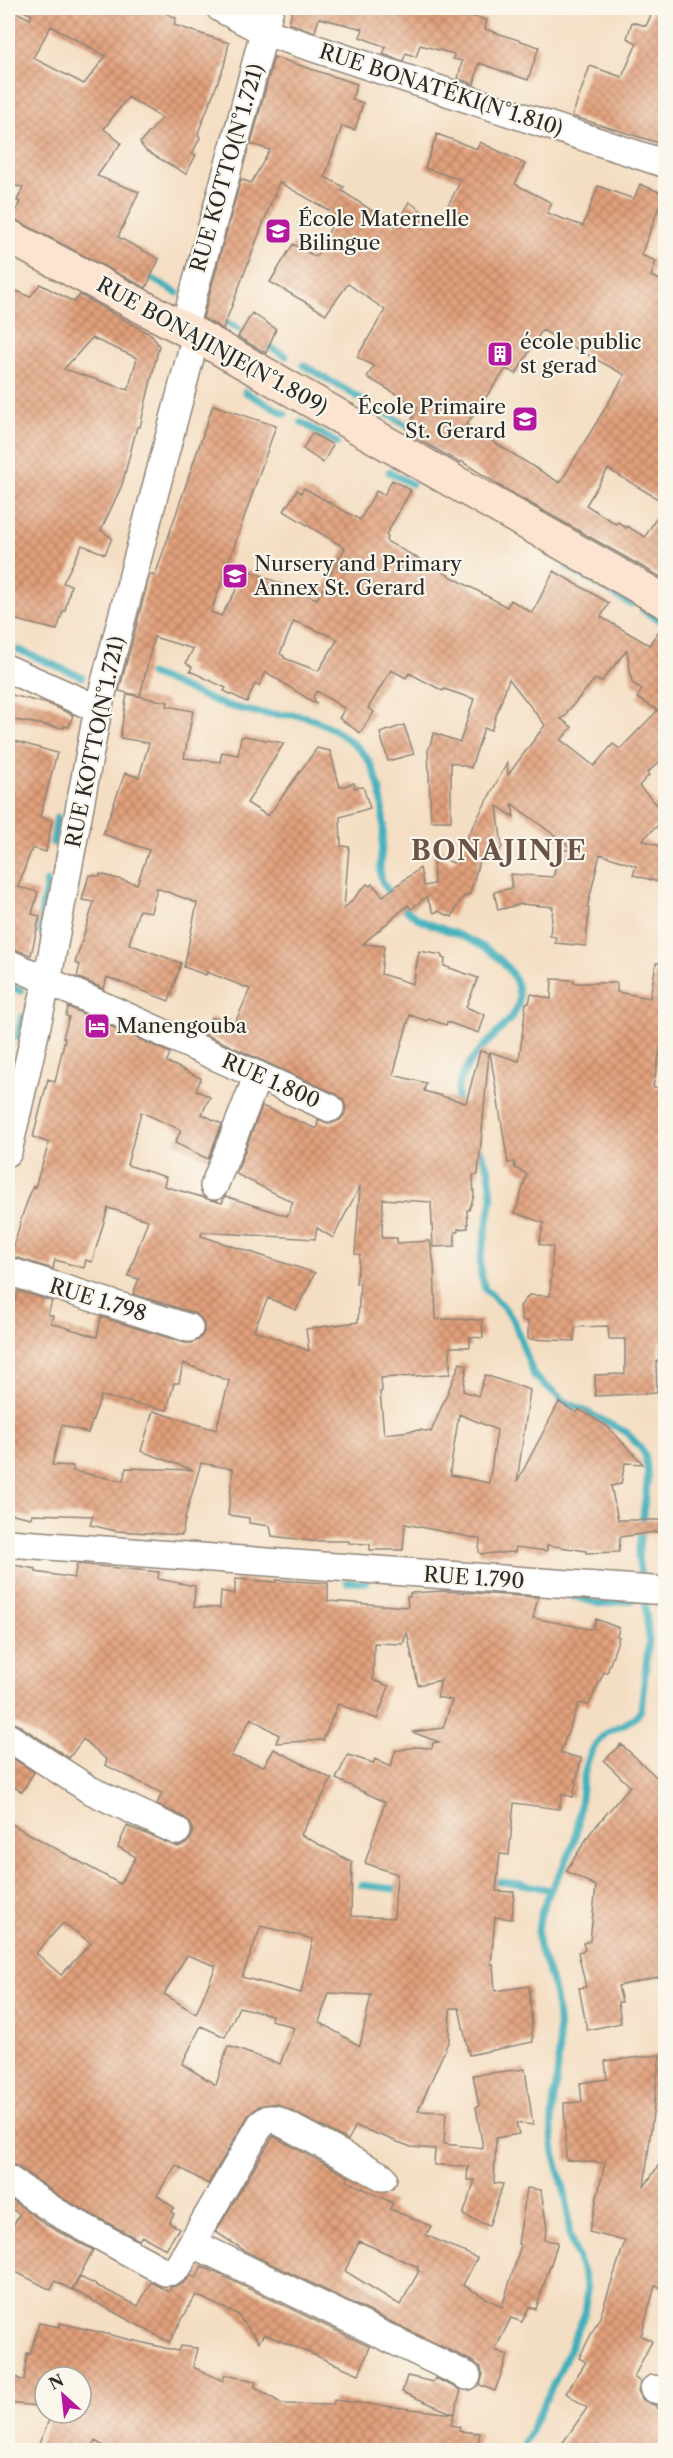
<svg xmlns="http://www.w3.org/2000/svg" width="673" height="2458" font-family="'Libre Caslon Text',serif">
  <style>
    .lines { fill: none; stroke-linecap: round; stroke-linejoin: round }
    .stream { stroke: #40afbb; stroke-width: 7 }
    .building { fill: url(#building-cross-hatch); fill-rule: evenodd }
    .minor-casing { stroke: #908477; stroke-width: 30 }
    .secondary-casing { stroke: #908477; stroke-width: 36 }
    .minor { stroke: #fff; stroke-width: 27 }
    .secondary { stroke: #fde4d0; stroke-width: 33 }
    .labels { text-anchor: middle; stroke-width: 4.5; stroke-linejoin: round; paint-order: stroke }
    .street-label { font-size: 21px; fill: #2b2b2b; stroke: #fbf7ec }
    .poi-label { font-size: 21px; fill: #2b2b2b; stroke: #fbf7ec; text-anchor: start }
    .district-label { font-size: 27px; font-weight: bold; letter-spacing: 1.5px; fill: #6b5447; stroke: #fbf7ec }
  </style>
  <defs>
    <pattern id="building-cross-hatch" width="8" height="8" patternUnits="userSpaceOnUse" patternTransform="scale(1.5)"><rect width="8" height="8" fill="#e2a07b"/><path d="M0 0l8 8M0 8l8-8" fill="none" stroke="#b78365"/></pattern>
  </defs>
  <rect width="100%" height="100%" fill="#fbf7ec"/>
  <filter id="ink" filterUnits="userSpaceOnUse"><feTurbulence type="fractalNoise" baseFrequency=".0167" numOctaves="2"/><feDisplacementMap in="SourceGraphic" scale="12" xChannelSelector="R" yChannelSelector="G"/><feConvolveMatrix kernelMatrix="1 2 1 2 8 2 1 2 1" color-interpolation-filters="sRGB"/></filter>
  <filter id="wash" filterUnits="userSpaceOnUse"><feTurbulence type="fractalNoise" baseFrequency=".008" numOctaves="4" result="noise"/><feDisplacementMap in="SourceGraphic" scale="24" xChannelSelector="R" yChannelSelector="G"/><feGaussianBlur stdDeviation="1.35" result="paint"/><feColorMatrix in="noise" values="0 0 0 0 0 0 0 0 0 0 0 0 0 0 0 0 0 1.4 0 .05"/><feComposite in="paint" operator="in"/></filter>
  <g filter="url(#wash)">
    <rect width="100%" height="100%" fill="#f4dec3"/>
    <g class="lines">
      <path class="stream" d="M144,274L177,293
        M202,308L249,335
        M261,342L286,356
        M303,365L363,400
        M245,392L285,414
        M383,412L415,430
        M301,422L337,443
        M389,472L412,484
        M567,567L631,604
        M643,610L664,623
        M19,650L82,677
        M150,674C175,683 200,697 225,705C240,709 255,713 270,714C283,716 297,713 310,718C324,723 341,734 353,743C382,766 386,813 382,848C380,864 377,877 388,891C395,899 405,910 414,916C423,923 433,925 443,929C474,940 517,959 519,997C521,1029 449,1054 458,1107
        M53,843L57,817
        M38,932L47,881
        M8,985L21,991
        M17,1038L22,1017
        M477,1144L489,1170L492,1198L480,1262L481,1275L485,1289L503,1306L514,1321L534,1376L563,1400L626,1432L640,1447L645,1455L648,1475L638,1556L642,1583
        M347,1582H366
        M568,1595L600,1604L633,1600
        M490,1881L523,1884L551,1890
        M361,1885L404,1890
        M521,2450L559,2373L585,2313C592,2278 579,2269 571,2239C567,2226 569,2211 566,2198C563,2180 555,2163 553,2145C548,2111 560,2079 559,2045C559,2028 557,2003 553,1987C550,1969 537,1953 538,1935C538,1899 564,1874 574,1842C583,1813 578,1776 593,1749C607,1723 631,1728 641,1710L649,1639L644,1594"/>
    </g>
    <g id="blocks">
      <path class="building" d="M8,8L30,19L32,15L19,8H155L176,18L174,25L229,43L224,66L198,133L200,138L192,154L196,155L186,174L146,151L140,143L162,118L128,97L104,129L121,143L97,176L139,192L118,237L159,259L146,288L12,218L20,202L17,201L23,187L8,185ZM51,26L106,56L84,84L33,58Z
        M293,8H440L487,20L485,29L539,47L528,80L479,63L474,84L458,79L462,61L453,59L454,54L420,45L416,57L406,53L403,61L383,54L386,47L360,37L363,29L319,18L315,32L289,23Z
        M654,8H666V39L660,53L666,55V133L662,144L572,116L590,66L622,77L637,43L627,38L632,22L646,26Z
        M274,57L357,84L352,99L363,103L355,130L342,126L325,177L344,187L342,191L395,226L409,202L439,223L461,180L425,168L437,134L477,149L480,142L525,164L515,184L552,203L547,213L583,226L598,186L634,199L640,184L664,194L641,255L656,261L651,276L666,282V580L505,489L461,461L460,463L406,432L418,407L367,377L374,366L357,357L385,310L348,284L326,314L270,282L293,244L316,257L331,227L323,222L330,211L279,182L223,329L203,318L241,179L251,183L270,150L251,144ZM542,330L625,375L560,483L466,425L506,369L516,374ZM608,469L665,503L645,537L627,526L626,528L618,522L616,524L586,505Z
        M40,284L74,302L80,295L152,335L159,346L140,427H137L122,485L101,530L112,538L105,554L82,545L63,583L71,585L65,611H63L57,630L8,618V287L30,297ZM92,338L137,358L128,390L64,369Z
        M252,313L276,329L266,353L238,337Z
        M213,405L276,426L211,612L221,616L248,570L317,599L345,548L284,511L297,490L301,493L304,488L360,520L376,491L384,495L392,480L411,490L386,535L388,536L386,541L507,607L511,600L532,613L554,571L609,603L601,617L649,645L666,621V756L647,773L649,775L639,786L666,814V818L642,840L666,848V884L633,875L636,866L600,854L587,908H589L586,946L555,943L556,937L550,936L553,907L521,904L498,910L494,892L512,888L510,874L553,877L560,851L573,849L512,804L514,817L497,806L502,847L497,855L480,858L470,894L461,899L452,917L438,911L434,913L426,897L411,909L408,905L363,944L384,946L381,974L413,984L419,951L442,955V958L445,959L444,966L478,978L466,1007L485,1015L479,1033L447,1022L446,1025L428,1019L427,1021L410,1015L393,1075L426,1083L424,1091L466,1103L480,1051L489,1053L478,1175H473L474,1196L469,1210H467L468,1228L458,1229V1232H455V1246L433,1247L431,1202L383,1199L382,1238H397V1243L430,1241L434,1264L436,1319L482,1320L483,1338L470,1337V1347H450V1374L381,1378L382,1391L380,1392L384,1434L420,1430L431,1432L460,1363L467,1365L463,1391L478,1396L485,1375L530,1390L517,1482L559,1402L577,1413L579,1409L607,1426L643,1464L625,1463L621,1484L611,1486L618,1520H661L662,1531L620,1537L619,1552L586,1553V1551L547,1545V1551L516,1547L515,1552L481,1554L479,1552L480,1539L405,1524L403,1550H370V1544L349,1543V1541H312L272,1536L270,1526L249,1523V1518L228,1515L233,1469L201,1463L186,1514L182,1535L116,1531L90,1525L93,1516L32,1514L31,1518L8,1513V1300L15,1302L18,1291L52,1301L48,1314L53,1316L51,1323L97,1337L101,1317L185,1343H192L199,1340L204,1332V1324L200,1317L194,1313L133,1294L139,1279L128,1276L148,1220L108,1208L92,1262L86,1260L84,1268L55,1260L53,1269L11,1256L23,1213L33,1186L35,1187L49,1143L33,1137L48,1079L55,1082L65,1038L63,1037L69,1017L66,1016L68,1007L170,1053L167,1062L201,1078L196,1090L210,1097L202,1114L222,1124L208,1159L175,1143L181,1130L141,1112L127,1165L166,1177L164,1186L222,1203L225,1196L287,1216L293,1202L236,1174L262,1106L317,1129L318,1120L331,1124L340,1120L345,1114L346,1107L343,1099L336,1094L204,1034L211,1017L226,1023L227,1020L235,1023L250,989L207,972L206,975L184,967L197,903L157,888L151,912L139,910L129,944L181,963L169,1001L107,977L104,989L77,977L80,965L75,963L94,902L82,900L89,875L100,876V874L137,884L149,850L103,834L125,773L139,777L149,743L120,738L127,694L168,702L167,706L193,711L184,758L220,762L222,752L238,755L241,737L244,736L284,743L247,803L268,816L317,748L330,751L340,787L354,783L355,788L363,787L370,808L340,817L341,846L349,847L344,909L367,884L370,886L372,884L383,896L420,868L424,886L434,884L433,854L453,863L507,763L508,775L545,725L509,679L491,730L484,728L471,768L451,762V821H431L428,751L434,733L460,742L474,699L444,689L443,691L409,673L406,678L391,670L368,708L374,712L360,733L339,718L345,709L317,691L313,696L316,704L266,672L259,686L255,684L247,702L224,691L226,688L190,671L192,667L186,663L193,649L154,637L140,696L119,691L150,574L155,576ZM294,621L338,639L318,671L284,658V656L280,654ZM627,650L632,683L642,689L637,698L658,710L620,749L613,744L594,766L561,740L572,727L561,719L568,714L567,712L595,679L601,682ZM360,1186L355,1254L360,1255L356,1283H360L358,1322L306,1329L309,1351L254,1330L268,1298L296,1310L315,1273L201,1236L202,1232L315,1239L317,1228L333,1238ZM183,1363L229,1381L216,1430L153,1411L141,1451L193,1470L126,1468L123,1481L73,1471V1466L52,1465L62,1425L88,1433L101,1396L167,1410L174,1383H179ZM459,1414L497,1430L489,1483L451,1475L450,1471Z
        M312,433L333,445L323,463L303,449Z
        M8,694L51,705L73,715L69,727L64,726V728L8,719Z
        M404,725L414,754L388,761L380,733Z
        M8,739L57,753L40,817L52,820L46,852L32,848L18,887L38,892L32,914L40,916L31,955L11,948L13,941L8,940Z
        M656,963H666V1018L653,1087L666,1089V1341H659V1361H656L657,1393L595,1396V1375L625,1374V1339H609L608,1326L575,1327L574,1341L528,1339V1321L522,1320L520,1306L529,1295L550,1296L553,1247L539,1244L544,1223L515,1213L527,1174L515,1168L514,1162L508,1163L490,1052L519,1061L526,1003H529L531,994L551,999L552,979L574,980L573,983H617V992L650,998Z
        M8,1564L36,1569V1572L74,1578L77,1564L159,1572L158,1579L195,1586L194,1607L220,1608L221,1591L235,1594V1579L276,1582V1580L328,1583V1601L408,1607L407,1597H410V1593L443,1591L538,1597L533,1618L590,1629L593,1628L596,1619L619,1628L617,1636L619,1637L607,1673L604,1672L589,1705L579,1703L560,1753L581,1758L573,1797L562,1794L559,1809L514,1803L509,1855L500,1854L496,1891L514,1892L512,1919L495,1917L491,1964H493L495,1991L529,1986L533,2042L469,2055L459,2008H450L449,2040L418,2111L446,2112L444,2144L483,2148L476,2107L479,2106L473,2075L525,2069L533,2125L516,2123L519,2134L496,2138L494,2183L503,2184L489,2226L463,2215L475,2180H467L468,2166L434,2165L435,2149L411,2147L356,2126L348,2140L276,2103L259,2106L248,2116L208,2184L176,2165L157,2195L174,2208L171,2212L174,2214L169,2223L179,2228L166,2249L142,2236L139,2240L64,2199L17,2166L8,2164V1822L120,1884L136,1857L118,1847L127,1826L178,1847L186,1844L191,1838L193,1830L190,1823L184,1817L157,1804L162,1793L105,1765L107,1760L83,1739L69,1758L17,1724L8,1721ZM407,1632L418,1685L441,1680L437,1697L452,1700L443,1728L412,1732L439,1742L433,1743L432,1748L415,1747L395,1751L391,1767L375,1759L373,1763L348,1755L336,1779L385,1802L365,1863L397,1874L394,1918L351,1916L352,1862L301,1835L332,1779L274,1749L264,1766L231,1756L251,1718L279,1735L276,1743L323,1740L338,1704L377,1719L389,1686L373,1680L374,1643L403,1644ZM63,1923L91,1943L61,1975L36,1953ZM261,1926L313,1939L301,1993L242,1977ZM187,1955L216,1966L196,2014L164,1994ZM329,1993L371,1995L360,2046L319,2022ZM239,2007L272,2015L271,2020L294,2028L280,2064L228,2046L216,2085L182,2064L201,2026L225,2037Z
        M621,1744L666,1786V1975L618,1986L622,2002H618L621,2023L587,2030L579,1988L586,1987L578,1952L585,1950L583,1943L590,1941L596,1886L566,1871L591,1832L630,1786L604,1761Z
        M8,1755L34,1772L22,1792L8,1783Z
        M660,2055L644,2187L666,2154V2289L655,2286L641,2336L652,2341L634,2377L640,2382L638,2391L643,2400L654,2405L666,2416V2451H557L587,2408L566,2393L586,2362L579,2358L600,2317L625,2241L589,2232L605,2163L566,2160L564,2103L582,2102L580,2083L607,2079L605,2061Z
        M273,2136L349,2177L347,2181L393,2203L390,2209L431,2226L426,2235L477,2258L463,2285L502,2307L521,2245L518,2244L527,2188L541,2190L547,2229L544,2240L558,2242L536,2309L529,2307L522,2322L511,2318L495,2350L508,2355L495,2391L480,2385L483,2374L480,2367L474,2362L245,2251L216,2232ZM359,2241L418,2267L417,2270L419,2271L400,2305L345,2271Z
        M13,2201L48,2226L93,2250L72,2290L55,2281L51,2290L8,2268V2234L20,2214L9,2208Z
        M202,2266L370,2347L359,2374L264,2334L259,2342L237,2314L196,2295L169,2342L73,2290L80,2277L138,2306L151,2282L169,2292L171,2287L182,2284L191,2276L196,2278Z
        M39,2323L60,2327V2323L178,2351L180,2346L197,2348L193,2367L223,2381L225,2375L256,2381L255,2387L282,2404L333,2405L334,2400L454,2414L402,2392L407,2376L433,2382L435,2378L461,2390L451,2425L460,2427L459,2431L480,2433L476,2451H113L95,2441L91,2451L71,2444L68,2451H36L52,2413H81V2377H45V2407L8,2403V2374L24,2381L27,2353L30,2354Z"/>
    </g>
  </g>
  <g filter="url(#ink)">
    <use href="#blocks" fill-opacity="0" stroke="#908477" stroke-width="1.5"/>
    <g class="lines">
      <g class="minor-casing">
        <path id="minor" d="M220,8L265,32L666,164
          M184,328L242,117L270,8
          M8,669L98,709
          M8,963L330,1108
          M8,1152L47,981L98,709L196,335
          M214,1186L258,1075
          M8,1271L189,1328
          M8,1543L666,1591
          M8,1737L90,1790L177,1831
          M8,2179L56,2212L165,2272L173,2271L178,2267L261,2124L268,2119H275L383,2177
          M192,2243L467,2376
          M654,2389L666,2392"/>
      </g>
      <g class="secondary-casing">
        <path id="secondary" d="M8,236L196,335L666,602"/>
      </g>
      <use href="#minor" class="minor"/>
      <use href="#secondary" class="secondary"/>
    </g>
  </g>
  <defs>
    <g id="school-square" transform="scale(1.35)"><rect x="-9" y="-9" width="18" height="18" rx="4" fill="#b5179e" stroke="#fbf7ec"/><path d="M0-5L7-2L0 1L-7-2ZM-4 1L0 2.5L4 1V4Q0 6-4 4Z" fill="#fff"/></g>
    <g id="building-square" transform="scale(1.35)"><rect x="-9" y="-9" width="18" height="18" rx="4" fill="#b5179e" stroke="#fbf7ec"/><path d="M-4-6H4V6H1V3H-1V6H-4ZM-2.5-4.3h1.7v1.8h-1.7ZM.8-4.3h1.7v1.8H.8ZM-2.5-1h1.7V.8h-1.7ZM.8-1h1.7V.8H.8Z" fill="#fff"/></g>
    <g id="hotel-square" transform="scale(1.35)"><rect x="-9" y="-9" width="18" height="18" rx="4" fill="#b5179e" stroke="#fbf7ec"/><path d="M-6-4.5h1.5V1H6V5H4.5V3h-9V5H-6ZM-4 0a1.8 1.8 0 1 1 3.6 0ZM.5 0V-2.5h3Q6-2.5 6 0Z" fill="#fff"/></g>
  </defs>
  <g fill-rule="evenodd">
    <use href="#school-square" x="278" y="231"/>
    <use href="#building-square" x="500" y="354"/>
    <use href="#school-square" x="525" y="419"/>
    <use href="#school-square" x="235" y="576"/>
    <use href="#hotel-square" x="97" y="1026"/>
  </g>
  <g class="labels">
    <g class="street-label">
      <text transform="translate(441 90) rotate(18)" y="7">RUE BONATÉKI(N°1.810)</text>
      <text transform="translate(227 168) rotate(-74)" y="7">RUE KOTTO(N°1.721)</text>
      <text transform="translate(212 346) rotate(29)" y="7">RUE BONAJINJE(N°1.809)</text>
      <text transform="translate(95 742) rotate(-78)" y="7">RUE KOTTO(N°1.721)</text>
      <text transform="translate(271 1081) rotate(24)" y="7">RUE 1.800</text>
      <text transform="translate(98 1300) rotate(17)" y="7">RUE 1.798</text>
      <text transform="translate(474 1578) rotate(4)" y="7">RUE 1.790</text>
    </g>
    <g class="poi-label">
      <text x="298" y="226">École Maternelle<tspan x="298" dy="24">Bilingue</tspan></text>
      <text x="520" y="349">école public<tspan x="520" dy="24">st gerad</tspan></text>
      <text x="506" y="414" text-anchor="end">École Primaire<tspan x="506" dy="24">St. Gerard</tspan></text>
      <text x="254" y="571">Nursery and Primary<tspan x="254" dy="24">Annex St. Gerard</tspan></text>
      <text x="116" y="1033">Manengouba</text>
    </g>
    <g class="district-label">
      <text x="499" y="860">BONAJINJE</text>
    </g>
  </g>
  <rect width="673" height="2458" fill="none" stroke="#fbf7ec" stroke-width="30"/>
  <g transform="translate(63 2395) rotate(333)"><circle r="28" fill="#fbf7ec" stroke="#a8a59f" stroke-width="1.5"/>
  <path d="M0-4.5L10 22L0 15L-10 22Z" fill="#b5179e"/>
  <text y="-9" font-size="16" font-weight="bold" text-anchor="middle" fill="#2b2b2b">N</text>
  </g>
</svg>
